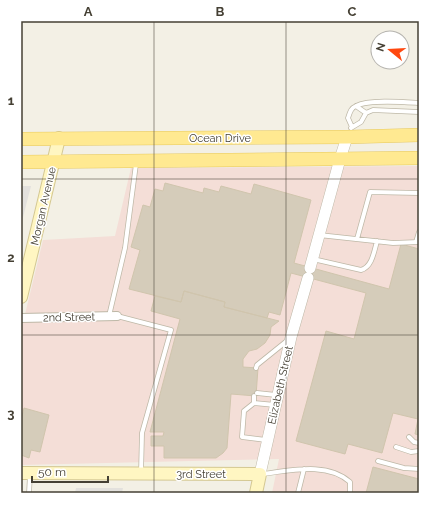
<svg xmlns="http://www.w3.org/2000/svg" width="440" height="514" font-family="Raleway,sans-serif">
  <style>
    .medical { fill: #f4ded7 }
    .parking { fill: #e3e1dd }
    .building { fill: #d5ccba; stroke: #d0c5ad }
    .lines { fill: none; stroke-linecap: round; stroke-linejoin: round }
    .service-casing { stroke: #beb8a7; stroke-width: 5.5 }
    .minor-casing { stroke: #beb8a7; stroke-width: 10 }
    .tertiary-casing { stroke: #beb8a7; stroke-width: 12 }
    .secondary-casing { stroke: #d4c893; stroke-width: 14 }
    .primary-casing { stroke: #e7c95f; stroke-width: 14 }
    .service { stroke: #fff; stroke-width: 4 }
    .minor { stroke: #fff; stroke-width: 8 }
    .tertiary { stroke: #fff; stroke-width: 11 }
    .secondary { stroke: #fff6c2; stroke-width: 12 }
    .primary { stroke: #ffe991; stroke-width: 13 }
    .grid { fill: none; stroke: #454034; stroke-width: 1; stroke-opacity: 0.55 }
    .labels { text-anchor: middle; stroke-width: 3; stroke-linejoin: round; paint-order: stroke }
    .street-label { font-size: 11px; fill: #454034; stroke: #fff }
    .neatline { fill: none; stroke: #454034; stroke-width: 1.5 }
    .grid-label { font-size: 13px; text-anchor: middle; font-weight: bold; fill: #454034 }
  </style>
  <rect width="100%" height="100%" fill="#f3f0e5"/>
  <path class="medical" d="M419,166V493H272L279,459L21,465V331L43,240L115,236L131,168Z"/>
  <path class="parking" d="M21,186H31L21,225Z
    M76,488H123L122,493H75Z"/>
  <path class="building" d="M165,183L203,193L204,188L219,192L221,186L251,194L254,184L311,200L294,263L389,289L401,244L419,249V435L415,434L418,419L393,413L382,453L348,444L345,454L296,441L326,331L354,339L366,293L291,273L280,315L269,312L267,318L224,307L225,302L184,291L181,302L129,289L140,250L131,247L143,205L150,207L155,189L163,191Z
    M184,291L225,302L224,307L279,321L271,327L270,335L265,343L257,349L249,351L243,359V367L258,368L256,396L231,394L227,448L223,453L216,458H164V446H151V436H163L164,432H150L180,319L151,311L155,296L181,302Z
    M24,408L49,415L40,452L31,450L29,458L21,455V421Z
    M373,467L419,479V493H366Z"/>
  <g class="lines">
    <g class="service-casing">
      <path id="service" d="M356,106L366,113
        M352,127L348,118C350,112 351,108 356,106C369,99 404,102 419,103
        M351,128L361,122L366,113L373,110L419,112
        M319,235L393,243L419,242
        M357,239L370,192L419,193
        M416,242L419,232
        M313,259L361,270C372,267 374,252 377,241
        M109,316L125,248L136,164
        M117,316L171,330L142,433L141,473
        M256,368L257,365L288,340
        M257,393L276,395
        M254,403V396
        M409,437L414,442L419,443
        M266,440L242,437L244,411L254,403L275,405
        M396,447L411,452L419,451
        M378,461L404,468L419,469
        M261,474C289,471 327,461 350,482V493
        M29,493L30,475
        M298,493L304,469"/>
    </g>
    <g class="minor-casing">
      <path id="minor" d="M21,318L117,316"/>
    </g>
    <g class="tertiary-casing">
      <path id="tertiary" d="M310,268L340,159L347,137
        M260,474L291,337L308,278"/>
    </g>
    <g class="secondary-casing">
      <path id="secondary" d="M21,297L59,138
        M21,473L260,474L256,493"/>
    </g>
    <g class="primary-casing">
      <path id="primary" d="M21,139L347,137L419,135
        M21,162L419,158"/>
    </g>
    <use href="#service" class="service"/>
    <use href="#minor" class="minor"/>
    <use href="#tertiary" class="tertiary"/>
    <use href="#secondary" class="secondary"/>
    <use href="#primary" class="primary"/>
  </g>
  <path class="grid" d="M154,21V493M286,21V493M21,179H419M21,335H419"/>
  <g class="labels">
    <g class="street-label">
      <text x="220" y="142">Ocean Drive</text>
      <text transform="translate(43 206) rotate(-77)" y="4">Morgan Avenue</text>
      <text transform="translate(69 317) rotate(-1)" y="4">2nd Street</text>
      <text transform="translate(280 385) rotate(-77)" y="4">Elizabeth Street</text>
      <text x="201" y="478">3rd Street</text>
    </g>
  </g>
  <rect width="440" height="514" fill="none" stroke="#ffffff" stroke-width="44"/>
  <g transform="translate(390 50) rotate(288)"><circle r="19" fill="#ffffff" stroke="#b5b3ae"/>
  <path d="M0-3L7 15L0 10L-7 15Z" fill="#ff480f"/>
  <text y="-6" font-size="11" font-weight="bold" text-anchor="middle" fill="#454034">N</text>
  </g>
  <path d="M32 476v6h76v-6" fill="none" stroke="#454034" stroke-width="2"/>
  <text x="38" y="476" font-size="12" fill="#454034" stroke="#ffffff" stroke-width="3" paint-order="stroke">50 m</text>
  <rect x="22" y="22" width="396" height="470" class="neatline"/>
  <g class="grid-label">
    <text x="88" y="16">A</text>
    <text x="220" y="16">B</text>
    <text x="352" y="16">C</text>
    <text x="11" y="105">1</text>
    <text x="11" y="262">2</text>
    <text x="11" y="418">3</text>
  </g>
</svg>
